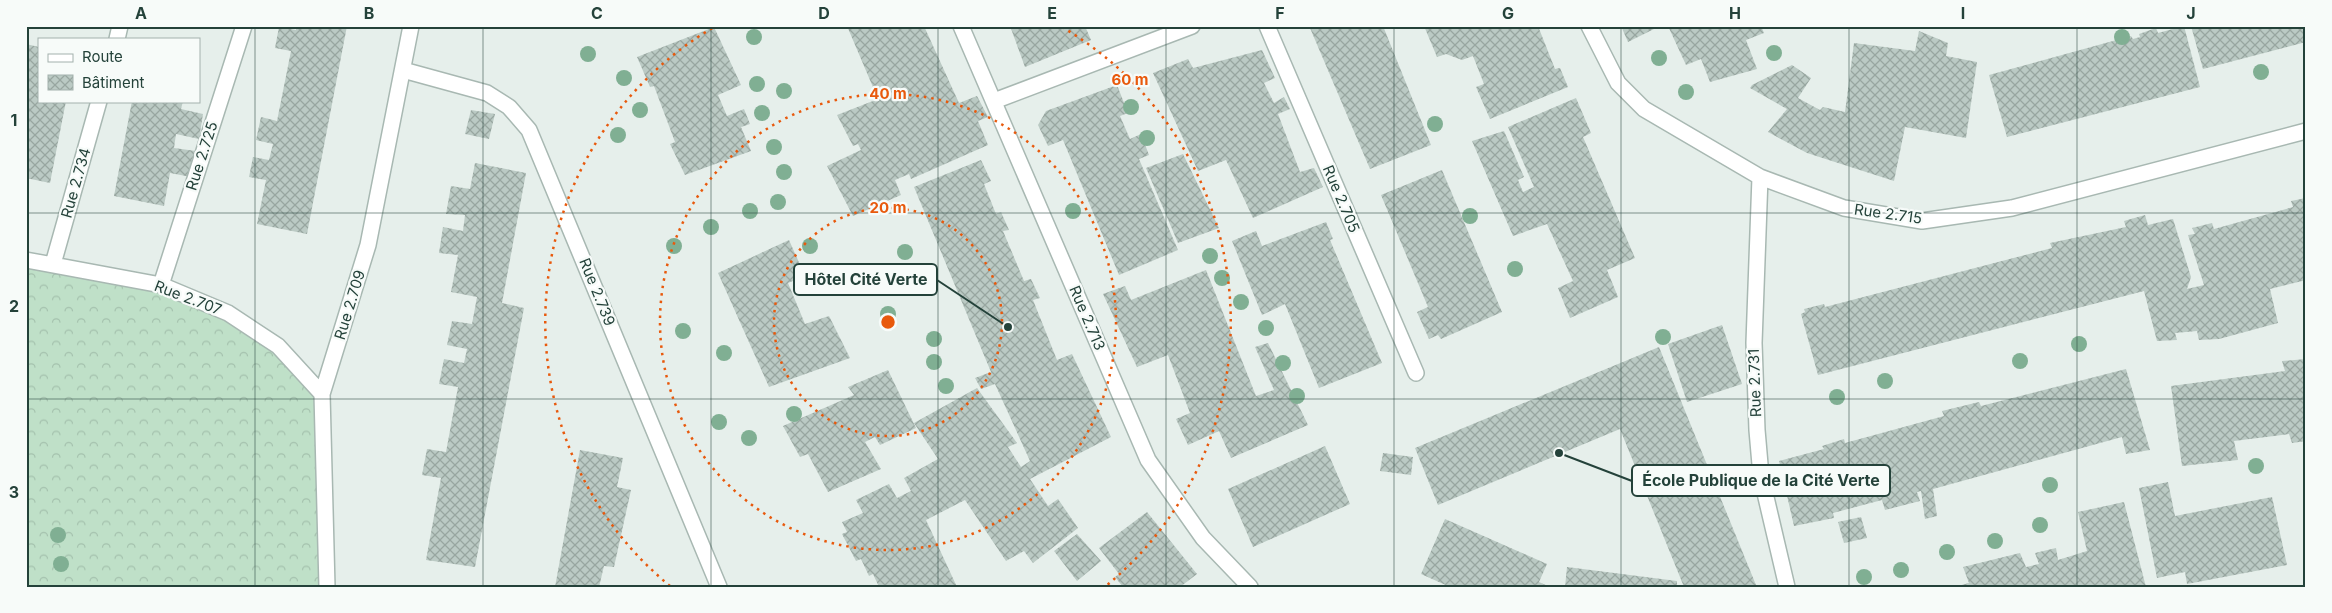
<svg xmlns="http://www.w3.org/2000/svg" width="2332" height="613" font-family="Inter,sans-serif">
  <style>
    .forest { fill: url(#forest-crowns) }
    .building { fill: url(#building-cross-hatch) }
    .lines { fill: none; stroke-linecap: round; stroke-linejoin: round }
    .street-casing { stroke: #a8b8b2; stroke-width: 18 }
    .street { stroke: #fff; stroke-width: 15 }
    .tree { fill: #80af93 }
    .grid { fill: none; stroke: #24423a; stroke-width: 1; stroke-opacity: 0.55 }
    .ring { fill: none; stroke: #e8590c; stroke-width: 2.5; stroke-dasharray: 2.5 5 }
    .labels { text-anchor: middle; stroke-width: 4.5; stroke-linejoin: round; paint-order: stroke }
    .street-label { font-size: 15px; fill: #24423a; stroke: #f7fbf9 }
    .centre { fill: #e8590c; stroke: #f7fbf9; stroke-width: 2.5 }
    .ring-label { font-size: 15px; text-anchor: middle; font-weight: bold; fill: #e8590c; stroke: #f7fbf9; stroke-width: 4.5; stroke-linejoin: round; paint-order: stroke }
    .leader { fill: none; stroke: #24423a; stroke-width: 2 }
    .callout-dot { fill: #24423a; stroke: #f7fbf9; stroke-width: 2 }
    .callout { fill: #f7fbf9; stroke: #24423a; stroke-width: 2 }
    .callout-label { font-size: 16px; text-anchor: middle; font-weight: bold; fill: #24423a }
    .neatline { fill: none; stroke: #24423a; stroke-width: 2 }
    .grid-label { font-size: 16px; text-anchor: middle; font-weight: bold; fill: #24423a }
  </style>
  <defs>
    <pattern id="forest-crowns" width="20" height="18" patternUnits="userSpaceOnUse" patternTransform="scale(1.25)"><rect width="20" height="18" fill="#bfe0c8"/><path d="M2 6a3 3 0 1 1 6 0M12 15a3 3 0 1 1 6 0" fill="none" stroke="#a4c1ad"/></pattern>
    <pattern id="building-cross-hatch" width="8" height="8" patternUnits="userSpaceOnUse" patternTransform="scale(1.25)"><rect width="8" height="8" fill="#bbcac4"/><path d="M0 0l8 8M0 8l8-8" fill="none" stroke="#98a6a0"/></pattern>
  </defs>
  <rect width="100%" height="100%" fill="#e6efeb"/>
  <path class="forest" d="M26,260L161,285L278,346L322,394L327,587H26Z"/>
  <path class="building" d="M296,26H347L307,234L257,224L266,180L249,177L253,157L269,160L273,144L256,140L261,117L277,121L291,51L275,48L279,27L296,30Z
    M847,26H924L959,103L977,96L988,117L978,121L988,145L911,179L909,174L895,180L901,195L853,216L827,166L861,150L858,144L853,146L837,115L878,99Z
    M1010,26H1085L1091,40L1025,67Z
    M1314,26H1383L1431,145L1370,169L1310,28Z
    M1424,26H1538L1555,69L1560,68L1568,87L1490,119L1476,87L1484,84L1473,56L1462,60L1446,54L1437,57Z
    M1621,26H1660L1628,42Z
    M1668,26H1761L1764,33L1746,40L1757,69L1710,82L1701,59L1686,65Z
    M2184,26L2200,87L2007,137L1989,75L2131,36L2133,39L2140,37L2139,34L2156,28L2158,33Z
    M2191,26H2306V42L2203,69Z
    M714,27L741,85L718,95L727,116L744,109L750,124L741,127L751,151L685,175L670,144L675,142L654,86L650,87L637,57Z
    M1919,31L1948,43L1946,56L1977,62L1966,138L1905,127L1894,181L1807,153L1768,132L1787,109L1750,88L1752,85L1792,65L1811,78L1798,98L1820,110L1823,107L1845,112L1854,43L1915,51Z
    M26,44L39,47V101H66L50,183L26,178Z
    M1262,50L1275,78L1264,83L1274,103L1284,97L1290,109L1278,114L1300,172L1314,168L1323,187L1253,218L1226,160L1198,171L1153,73L1188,59L1193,68Z
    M1117,85L1128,113L1120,116L1130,139L1141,134L1149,155L1139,159L1178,250L1119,275L1063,140L1048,146L1038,125L1046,111Z
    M1576,98L1591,133L1583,137L1635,258L1607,270L1618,297L1570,318L1558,288L1573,281L1547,224L1513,236L1472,141L1504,131L1524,177L1518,180L1523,192L1534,187L1508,127Z
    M132,101H183L181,109L203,114L199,139L176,134L174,148L196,151L191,177L170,173L164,206L114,196Z
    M471,110L495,114L489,139L465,134Z
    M1183,154L1219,228L1178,243L1146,168Z
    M981,160L991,181L984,184L996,214L1001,212L1009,230L1003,231L1024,281L1031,279L1040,298L1033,300L1057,360L1072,354L1111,437L1030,479L1048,506L1058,499L1078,528L1033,563L1024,551L1006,561L965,500L926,520L957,587H879L873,574L869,576L861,559L856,561L842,534L847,532L842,522L863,513L856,500L889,484L897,498L911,491L904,478L938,459L914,423L977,388L1017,443L1008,447L1021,467L1030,461L995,384L981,389L975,378L991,372L914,187Z
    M475,163L526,173L502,303L524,308L475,567L426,560L441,478L422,475L427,449L446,452L458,387L439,384L444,359L464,363L467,349L447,345L452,321L472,324L477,297L451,292L458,255L439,253L443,227L463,231L465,215L446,214L451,186L470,189Z
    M1442,170L1502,312L1441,339L1438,335L1429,339L1417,312L1428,307L1381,195Z
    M2306,198V280L2270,289L2278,323L2219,339L2199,340L2197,331L2175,333L2177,340L2157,341L2144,291L1818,375L1801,314L1805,312L1804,309L1824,304L1825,307L2052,248L2050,243L2126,227L2124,221L2145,215L2148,225L2173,219L2191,277L2187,289L2204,285L2188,235L2195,234L2192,228L2212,223L2214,229L2293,207L2291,201Z
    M1326,222L1333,239L1330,240L1382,363L1319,388L1285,304L1262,315L1232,241L1256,231L1262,246Z
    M789,240L805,276L788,283L805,324L829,316L850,358L769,387L718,273Z
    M1206,270L1256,396L1274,390L1255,347L1268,343L1308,425L1231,458L1219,431L1188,445L1176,419L1190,413L1168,355L1137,367L1103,294L1125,286L1131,300Z
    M1722,325L1742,384L1687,402L1668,344Z
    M1659,347L1756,585L1684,587L1620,429L1438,505L1415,448Z
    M2306,359V441L2292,443L2289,434L2234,441L2238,460L2182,466L2171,386L2285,371L2282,361Z
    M2126,369L2150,450L2126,454L2122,437L1933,489L1937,516L1925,519L1921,491L1917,492L1920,501L1885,510L1882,500L1833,513L1834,518L1794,526L1779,461L1824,449L1822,446L1844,439L1845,443L1944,416L1942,411L1979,402L1981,406Z
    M888,370L916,428L880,445L875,437L865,442L881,469L828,492L808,454L800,457L783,426L854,395L848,387Z
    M1325,446L1350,504L1253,547L1228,489Z
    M580,450L623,458L617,487L631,490L614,567L604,566L599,587H555Z
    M1383,453L1413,457L1411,475L1380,471Z
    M2168,482L2175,516L2272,497L2287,565L2187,584L2185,572L2157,578L2139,488Z
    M2124,502L2146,587H1954L1969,583L1963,567L2020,553L2026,567L2039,564L2035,553L2056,548L2058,560L2087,551L2078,512Z
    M1147,512L1197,574L1180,587H1123L1115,577L1119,574L1099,548Z
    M1861,517L1867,538L1844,543L1838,522Z
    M1445,519L1547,564L1539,582L1550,587H1450L1421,574Z
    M1077,534L1101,561L1077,581L1054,551Z
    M1567,567L1677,581V587H1565Z"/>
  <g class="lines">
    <g class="street-casing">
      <path id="street" d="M961,26L1148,460L1203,538L1250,587
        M1267,26L1416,373
        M1589,26L1618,83L1644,109L1760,177L1844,208L1922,221L2012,208L2306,131
        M117,39L120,26
        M403,70L487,93L509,107L529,130L719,587
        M994,101L1192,26
        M1760,177L1754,343L1757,430L1761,476L1787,587
        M26,260L161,285L228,313L278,346L322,394
        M53,264L99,101
        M161,285L244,26
        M327,587L322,394L368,245L411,26"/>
    </g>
    <use href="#street" class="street"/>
  </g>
  <g class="tree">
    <circle cx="754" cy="37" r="8"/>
    <circle cx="2122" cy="37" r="8"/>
    <circle cx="1774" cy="53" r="8"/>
    <circle cx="588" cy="54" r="8"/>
    <circle cx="1659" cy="58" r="8"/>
    <circle cx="2261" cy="72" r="8"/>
    <circle cx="624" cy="78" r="8"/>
    <circle cx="757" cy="84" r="8"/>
    <circle cx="784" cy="91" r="8"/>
    <circle cx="1686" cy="92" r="8"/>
    <circle cx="1131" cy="107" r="8"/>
    <circle cx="640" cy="110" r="8"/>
    <circle cx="762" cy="113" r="8"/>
    <circle cx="1435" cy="124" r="8"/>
    <circle cx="618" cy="135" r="8"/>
    <circle cx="1147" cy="138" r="8"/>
    <circle cx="774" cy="147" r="8"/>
    <circle cx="784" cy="172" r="8"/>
    <circle cx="778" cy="202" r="8"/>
    <circle cx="750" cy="211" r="8"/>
    <circle cx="1073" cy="211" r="8"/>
    <circle cx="1470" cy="216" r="8"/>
    <circle cx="711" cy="227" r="8"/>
    <circle cx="674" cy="246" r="8"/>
    <circle cx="810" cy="246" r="8"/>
    <circle cx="905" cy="252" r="8"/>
    <circle cx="1210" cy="256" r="8"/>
    <circle cx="1515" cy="269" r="8"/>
    <circle cx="819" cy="271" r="8"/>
    <circle cx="1222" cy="278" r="8"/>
    <circle cx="1241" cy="302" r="8"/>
    <circle cx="888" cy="314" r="8"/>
    <circle cx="1266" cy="328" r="8"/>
    <circle cx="683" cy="331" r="8"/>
    <circle cx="1663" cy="337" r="8"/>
    <circle cx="934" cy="339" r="8"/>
    <circle cx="2079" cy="344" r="8"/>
    <circle cx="724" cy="353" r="8"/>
    <circle cx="2020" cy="361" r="8"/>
    <circle cx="934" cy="362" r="8"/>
    <circle cx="1283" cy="363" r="8"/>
    <circle cx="1885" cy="381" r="8"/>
    <circle cx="946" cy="386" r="8"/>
    <circle cx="1297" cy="396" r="8"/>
    <circle cx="1837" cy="397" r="8"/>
    <circle cx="794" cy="414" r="8"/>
    <circle cx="719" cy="422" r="8"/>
    <circle cx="749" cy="438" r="8"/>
    <circle cx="2256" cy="466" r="8"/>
    <circle cx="2050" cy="485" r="8"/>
    <circle cx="2040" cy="525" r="8"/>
    <circle cx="58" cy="535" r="8"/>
    <circle cx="1995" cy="541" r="8"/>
    <circle cx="1947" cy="552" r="8"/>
    <circle cx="61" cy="564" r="8"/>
    <circle cx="1901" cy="570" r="8"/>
    <circle cx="1864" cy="577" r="8"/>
  </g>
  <path class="grid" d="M255,26V587M483,26V587M711,26V587M938,26V587M1166,26V587M1394,26V587M1621,26V587M1849,26V587M2077,26V587M26,213H2306M26,399H2306"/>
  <g class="ring">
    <circle cx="888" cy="322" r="114"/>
    <circle cx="888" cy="322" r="228"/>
    <path d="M670 586A342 342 0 0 1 714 27M1062 27A342 342 0 0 1 1106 586"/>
  </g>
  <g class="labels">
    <g class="street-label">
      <text transform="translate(202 156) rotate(-72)" y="5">Rue 2.725</text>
      <text transform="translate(76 183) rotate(-74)" y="5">Rue 2.734</text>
      <text transform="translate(1341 199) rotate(67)" y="5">Rue 2.705</text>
      <text transform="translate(1888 214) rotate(8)" y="5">Rue 2.715</text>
      <text transform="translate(597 292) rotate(68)" y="5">Rue 2.739</text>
      <text transform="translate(188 298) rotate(21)" y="5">Rue 2.707</text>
      <text transform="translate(350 305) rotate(-73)" y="5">Rue 2.709</text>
      <text transform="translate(1087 318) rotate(67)" y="5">Rue 2.713</text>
      <text transform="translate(1755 383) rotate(-92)" y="5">Rue 2.731</text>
    </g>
  </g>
  <circle cx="888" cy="322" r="8" class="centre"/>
  <g class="ring-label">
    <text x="1130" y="85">60 m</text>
    <text x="888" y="99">40 m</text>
    <text x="888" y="213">20 m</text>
  </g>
  <path class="leader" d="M1008 327L937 280M1559 453L1632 481"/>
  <g class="callout-dot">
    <circle cx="1008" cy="327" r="5"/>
    <circle cx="1559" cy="453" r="5"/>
  </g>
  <g class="callout">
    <rect x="794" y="264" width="143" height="31" rx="5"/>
    <rect x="1632" y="465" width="258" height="31" rx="5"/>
  </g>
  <g class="callout-label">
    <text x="866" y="285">Hôtel Cité Verte</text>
    <text x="1761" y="486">École Publique de la Cité Verte</text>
  </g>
  <rect width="2332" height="613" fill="none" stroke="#f7fbf9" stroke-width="55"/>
  <rect x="38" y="38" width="162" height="65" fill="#f7fbf9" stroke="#a3b1ad"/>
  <rect x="48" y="54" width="25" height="8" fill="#ffffff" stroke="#a3b1ad"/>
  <text x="82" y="62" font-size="15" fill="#24423a">Route</text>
  <rect x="48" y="75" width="25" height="15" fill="url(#building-cross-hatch)" stroke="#a3b1ad"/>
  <text x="82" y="88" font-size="15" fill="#24423a">Bâtiment</text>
  <rect x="28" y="28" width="2276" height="558" class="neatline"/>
  <g class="grid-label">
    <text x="141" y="19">A</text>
    <text x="369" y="19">B</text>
    <text x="597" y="19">C</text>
    <text x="824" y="19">D</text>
    <text x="1052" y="19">E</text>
    <text x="1280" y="19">F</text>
    <text x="1508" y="19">G</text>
    <text x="1735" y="19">H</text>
    <text x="1963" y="19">I</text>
    <text x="2191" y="19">J</text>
    <text x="14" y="126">1</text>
    <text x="14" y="312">2</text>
    <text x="14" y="498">3</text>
  </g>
</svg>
